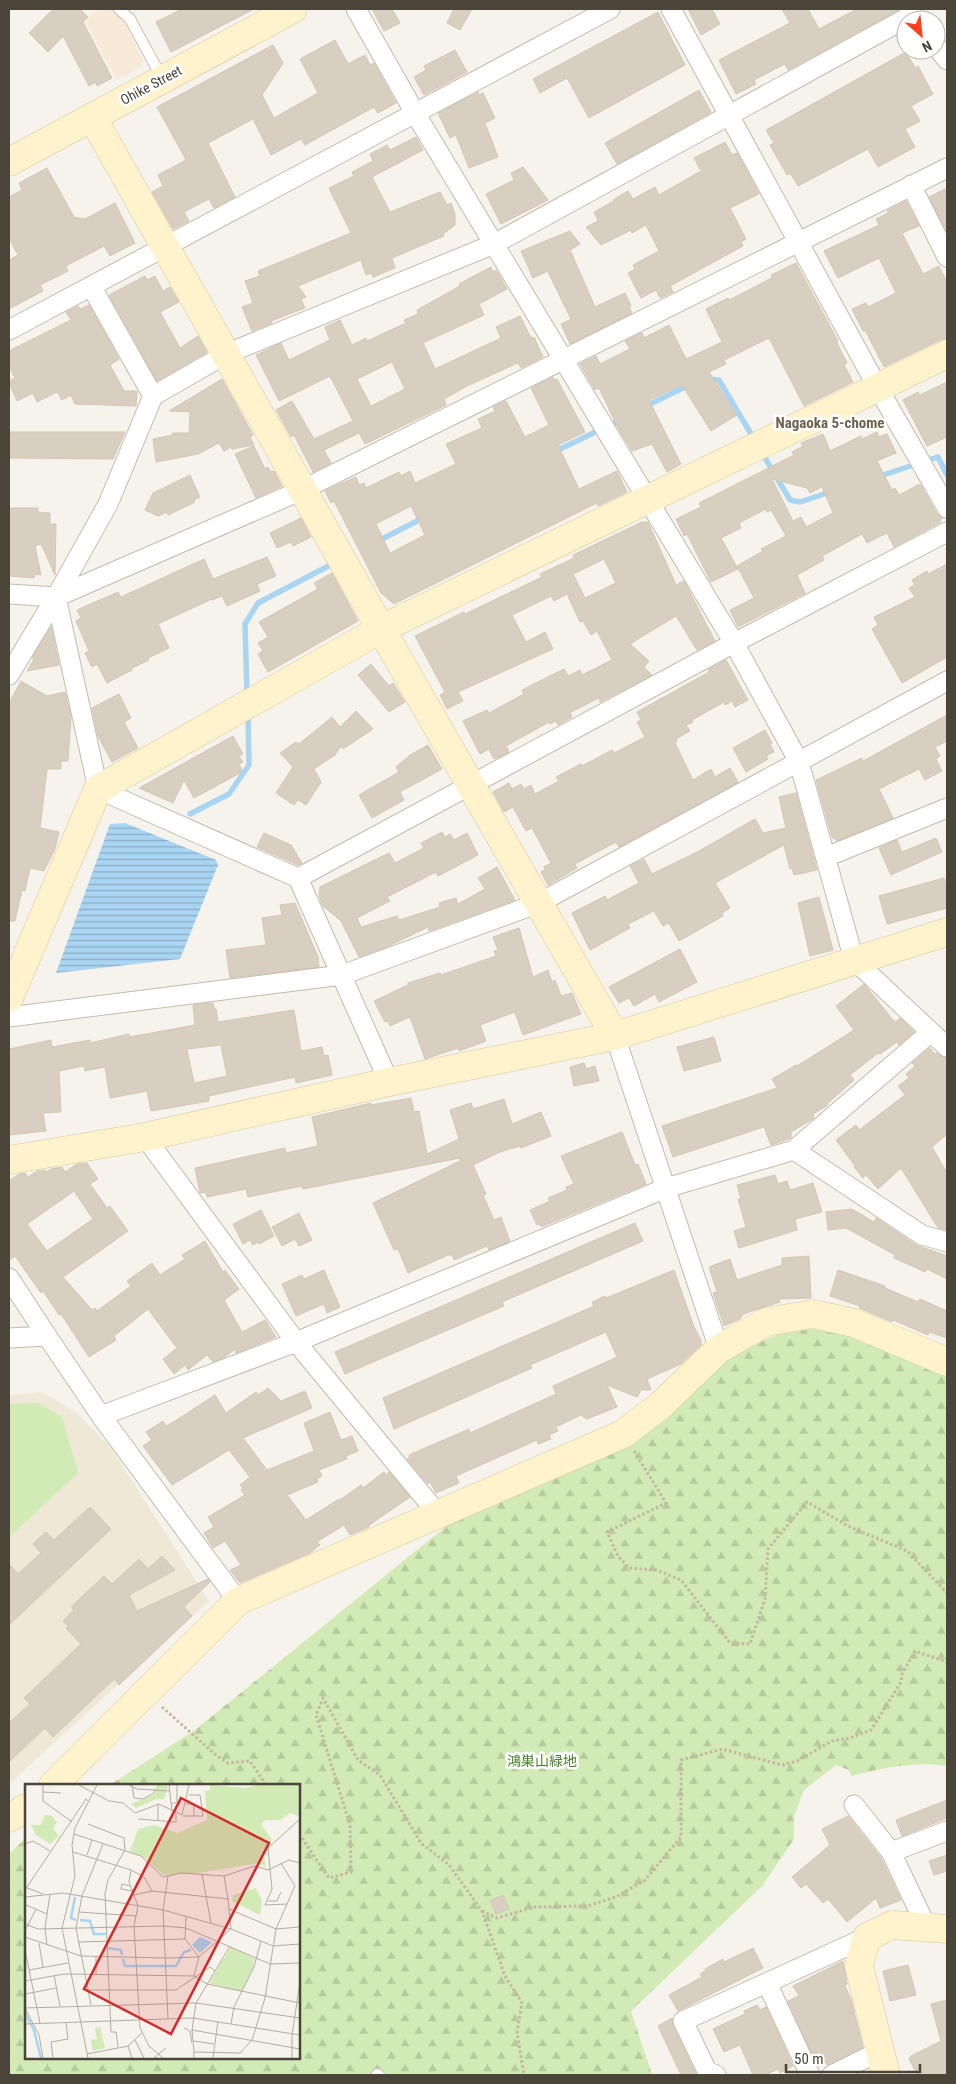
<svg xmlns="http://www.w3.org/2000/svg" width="956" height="2084" font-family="'Roboto Condensed','Noto Sans JP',sans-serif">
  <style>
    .commercial { fill: #f7ead8 }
    .education { fill: #efe8d6 }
    .green { fill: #d2eab5 }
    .forest { fill: url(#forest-firs) }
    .water { fill: url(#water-rules) }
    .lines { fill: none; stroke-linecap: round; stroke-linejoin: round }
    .stream { stroke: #a9d4f2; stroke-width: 5.5 }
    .building { fill: #d8cfc1; stroke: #d3c7b4; fill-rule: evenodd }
    .lane-casing { stroke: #c2bbae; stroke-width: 12 }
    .street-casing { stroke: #c2bbae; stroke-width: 21 }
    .secondary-casing { stroke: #d6c79b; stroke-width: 29 }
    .path { stroke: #c4b79f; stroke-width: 3; stroke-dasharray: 2.5 2.5; stroke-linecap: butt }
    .lane { stroke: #fff; stroke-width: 10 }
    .street { stroke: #fff; stroke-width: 19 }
    .secondary { stroke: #fff3cd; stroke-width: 28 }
    .labels { text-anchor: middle; stroke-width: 5; stroke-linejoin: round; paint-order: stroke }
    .street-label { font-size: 14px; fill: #4b4439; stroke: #fff }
    .park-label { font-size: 14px; fill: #4a7f2a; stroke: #fff }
    .neighbourhood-label { font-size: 15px; font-weight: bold; fill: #6e6250; stroke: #fff }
    .inset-river { fill: none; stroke: #a9d4f2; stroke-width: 2.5 }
    .inset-road { fill: none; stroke: #b2ada4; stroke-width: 1 }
    .view { fill: #d62828; fill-opacity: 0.15; stroke: #d62828; stroke-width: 2.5 }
    .inset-edge { fill: none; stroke: #4b4439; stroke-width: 2.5 }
  </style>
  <defs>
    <pattern id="forest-firs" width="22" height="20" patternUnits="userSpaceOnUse" patternTransform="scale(1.25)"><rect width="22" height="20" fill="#d2eab5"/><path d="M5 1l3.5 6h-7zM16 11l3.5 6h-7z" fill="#b6ca9c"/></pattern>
    <pattern id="water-rules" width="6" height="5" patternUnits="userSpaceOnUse" patternTransform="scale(1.25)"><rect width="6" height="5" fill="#a9d4f2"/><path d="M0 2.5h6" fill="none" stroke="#8caec5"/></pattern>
  </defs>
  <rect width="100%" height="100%" fill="#f6f3ec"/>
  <path class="commercial" d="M99,9H113L123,18L143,60L141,67L117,80L85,21Z"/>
  <path class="education" d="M42,1392L79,1415L111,1448L209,1601L9,1784V1395Z"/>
  <path class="green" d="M38,1403L62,1417L78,1473L9,1537V1404Z"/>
  <path class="forest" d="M819,1327L872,1341L947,1376V1766C916,1761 882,1768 851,1776L849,1770L836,1765L804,1790L794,1816V1839L762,1886L631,2011L652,2075H9V1854L26,1838V2058H299V1785H110L195,1730L465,1511L717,1362L776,1335Z"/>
  <path class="water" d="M125,823L216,860L218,865L180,959L56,973L110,824Z"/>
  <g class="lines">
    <path class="stream" d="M707,379L719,380L754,439
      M646,406L689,385
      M761,451L790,500L800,502L830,492
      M554,452L620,420
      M877,477L938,457L947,475
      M378,541L423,518
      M247,694L245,624L258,603L336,562
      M190,814L229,794L249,765L248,714"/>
  </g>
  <path class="building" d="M53,9H80L88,17L83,22L112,78L97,86L96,82L89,86L63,36L48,52L29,33Z
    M182,9H254L171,52L156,22Z
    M372,9H392L400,23L384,31Z
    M454,9H472L460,30L447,23Z
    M688,9H712L720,24L701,35Z
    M782,9H808L819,29L857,9H900L788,70L785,64L754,80L756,84L736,94L719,60L790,23Z
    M658,12L685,65L589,118L567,78L540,93L533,79Z
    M335,40L348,64L365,55L370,65L374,63L396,103L378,113L374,107L305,145L301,139L271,155L253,119L208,143L235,197L214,208L209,199L184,212L189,221L173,229L152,192L163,186L158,175L186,160L157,107L273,45L283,63L262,95L274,118L318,93L300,59Z
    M455,50L467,72L424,95L414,77L426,70L424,66Z
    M906,52L915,68L918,66L933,94L911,106L920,121L905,129L915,147L878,167L868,149L798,186L790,173L787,175L770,145L774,143L766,130Z
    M699,90L711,112L617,164L605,143Z
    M478,92L479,95L483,93L495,118L485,123L498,157L469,168L456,135L450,138L438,113Z
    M416,137L423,150L372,177L390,212L440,192L447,205L451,203L455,214V225L443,234L444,236L392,258L395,268L373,277L371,273L366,275L361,260L298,286L306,297L301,299L305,308L271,321L272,323L252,331L242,307L253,303L245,281L260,276L258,271L351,233L329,188L354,176L352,172L373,161L370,154L387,145L390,150Z
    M725,142L732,155L737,153L759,194L730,208L746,239L741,242L743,246L670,286L673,292L660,298L656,290L641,298L628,273L635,269L633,265L659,251L646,225L632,233L631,230L601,245L586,227L598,221L594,212L614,201L613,200L628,191L633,199L655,187L659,195L701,171L694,158Z
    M523,167L548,200L501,224L486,194L514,180L511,173Z
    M47,168L74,217L85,219L115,203L135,243L110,256L104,246L66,266L68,271L40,285L43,291L9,309V260L18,255L9,238V197L22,190L19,183Z
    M947,188V232L929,197Z
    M906,201L919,226L902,233L923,274L939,266L947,283V339L940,340L884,367L865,330L863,331L852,309L866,303L868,307L896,293L879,258L838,278L824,251L879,225L876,219L888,213L887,211Z
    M570,231L580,244L570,250L595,307L625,293L631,306L629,307L632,313L570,344L561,324L571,319L549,274L548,271L533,278L521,251Z
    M796,263L838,341H836L847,363L844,365L853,382L804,406L769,338L724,360L726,364L709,372L737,415L711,431L682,385L649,400L681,464L667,472L652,444L632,451L618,428L599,388L595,390L580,364L596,356L600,364L630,349L625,341L642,333L644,338L669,325L686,359L722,342L706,309L728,298L729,300L772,278L771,275Z
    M491,267L493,272L496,270L507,289L479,304L484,315L423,343L435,369L501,338L496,327L520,316L531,338L534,337L543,357L521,368L518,363L467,386L444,399L446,405L365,444L359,433L324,450L331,463L313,472L294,435L291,437L276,410L292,401L314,439L353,421L330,376L279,401L256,355L281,343L289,360L330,340L325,327L340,320L352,345L366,338L367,341L406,323L404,320L418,314L417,310L460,286L459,284ZM392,362L405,389L371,406L357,379Z
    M145,276L147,280L155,276L163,291L170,287L179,302L160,312L180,348L198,336L207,352L157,381L109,295Z
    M89,305L119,359L110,365L124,391H137L136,406L75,404L71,395L62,400L57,392L37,402L33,393L17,401L9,383V381L15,378L9,366V351L71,320L66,312L78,306L80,309Z
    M553,377L554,380L557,379L585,432L558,445L579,489L617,471L627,492L598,506L597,503L394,604L381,593L334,501L331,503L325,491L356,477L359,485L364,483L366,488L399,472L401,476L410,471L415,483L456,464L446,444L482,428L478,419L495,411L493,407L506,401L525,437L549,425L531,388ZM411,506L425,535L390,553L376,524Z
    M222,379L253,435L250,437L254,445L232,449L231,447L224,451L219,443L198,454L156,462L153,439L173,435L172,433H189L190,412L169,411Z
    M947,382V437L927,446L903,400L918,392L920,395Z
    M9,432H125L113,459L9,458Z
    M877,432L879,437L887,434L896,453L877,461L892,490L895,488L899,495L920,484L937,514L943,518L940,520L941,522L894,547L887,533L867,543L862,534L822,556L824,560L797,575L805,593L738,627L730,610L754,598L737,566L763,551L761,549L786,536L771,510L767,512L766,509L739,523L741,528L721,538L738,569L711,582L687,534L684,536L676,519L701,507L699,503L794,455L792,452L803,446L801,443L823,434L830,451L861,436L862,439ZM772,479L807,488L810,493L822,487L833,513L806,527L801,517L793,521Z
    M254,446L265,469L268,467L271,472L274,471L282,486L256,498L235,454Z
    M190,475L200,497L194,500L195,502L168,515L167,512L158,516L145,510L153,493Z
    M9,508H38V512L50,513V524H56L55,575L41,544L35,546L41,575L35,574L34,578L9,576Z
    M301,518L311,537L293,546L291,542L277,548L270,533Z
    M642,522H648L676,585L684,581L715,641L697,650L676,616L630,644L649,661L644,667L652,675L600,702L599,698L573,711L570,713L572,717L558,725L556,721L550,724L549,722L506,746L509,752L494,759L489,749L480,754L463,721L487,710L489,713L524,694L522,690L564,669L568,676L580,670L582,675L612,660L597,631L591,635L583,621L580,622L567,594L554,601L551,596L512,615L526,642L545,632L553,649L458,692L463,701L447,709L440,695L445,692L415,636L464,612L465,614L542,577L540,574L574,558L573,555ZM604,559L616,583L585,598L573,574Z
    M267,557L276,576L257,584L260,591L227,606L222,596L212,600V599L158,624L169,648L148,658L149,660L132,668V670L107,683L97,664L92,667L85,653L89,651L76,621L81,618L77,610L118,592L121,597L204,559L213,579Z
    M947,564V657L902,683L872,629L878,625L874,617L915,597L909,588L915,585L912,580L927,571L928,574Z
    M332,573L358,621L268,672L258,654L263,651L258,643L268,637L259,622L318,589L314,583Z
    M51,627L59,665L27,671L34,659L32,658Z
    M726,660L748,700L735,707L732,701L725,705L724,702L692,720L693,722L686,725L690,731L676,739L677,741L675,743L693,780L711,769L715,777L730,768L738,782L619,847L616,842L575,864L577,868L548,885L541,872L545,870L544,867L551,863L532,828L526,831L513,807L504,812L493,792L509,783L512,789L521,784L524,789L531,785L535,794L559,781L556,777L581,764L582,766L612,750L614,753L645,737L637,722L641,720L637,712L709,672L708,670Z
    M371,664L389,686L393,683L405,702L389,712L358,675Z
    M21,681L47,696L65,692L71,718L68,761H61V769H47L40,828L59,832L55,849L44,871L30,868L25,891L22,890L15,921H9V703Z
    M119,694L131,718L124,722L138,748L112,762L98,736L92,708Z
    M356,711L373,729L343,749L341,746L335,755L314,769L321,782L306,805L298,800L294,805L276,793L293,767L280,753L296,742L299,744L332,717L340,727Z
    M947,715V741L935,747L940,756L936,759L942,771L925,780L919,769L879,789L893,818L837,841L832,837L816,780L862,758L863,761Z
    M765,730L772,743L770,744L774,752L766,756L768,759L746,772L733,748Z
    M233,736L243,754L239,756L243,762L239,764L242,770L240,773L194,798L184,780L173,803L139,788Z
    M428,745L442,769L400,792L404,800L372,818L359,795L399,772L396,767L410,755Z
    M796,793L817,870L794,875L792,868L790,869L784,845L715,883L730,908L722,913L723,916L679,941L669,923L663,926L654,911L628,924L630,928L590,950L572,913L605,896L607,900L639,883L630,866L644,859L652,874L699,851L755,819L763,833L786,828L779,797Z
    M442,832L445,837L450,834L454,840L467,833L478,855L438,876L436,872L387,897L390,901L357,918L361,927L397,916L399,920L440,907L439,903L456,898L458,904L485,889L478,878L497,867L515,900L429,931L428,927L389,946L359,957L341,921L323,906L319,896L320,887L389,853L395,863L424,848L421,843Z
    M264,833L291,845L302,863L298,865L257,847Z
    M936,838L942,852L891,875L879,848L897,840L902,852Z
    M944,878L947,890V908L887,924L879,896Z
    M819,897L833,950L810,956L798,903Z
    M295,903L318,957L319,967L230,978L226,950L266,945L262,918L282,915L280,905Z
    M519,928L533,977L548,970L552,982L555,980L561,996L572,993L581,1014L523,1035L515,1012L480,1025L486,1041L459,1051L458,1048L425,1059L410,1017L390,1026L388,1021L385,1022L374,1001L408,985V983L440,973L441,975L496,956L494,951L498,950L493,937Z
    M680,949L697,982L659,1002L655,994L634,1006L629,998L619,1003L609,987Z
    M864,984L893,1020L896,1022L900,1018L914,1032L899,1045L897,1042L880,1054L878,1053L850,1075L854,1080L827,1104L828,1105L813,1114L814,1118L791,1132V1138L771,1145L764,1127L673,1157L662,1126L777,1088L772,1079L796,1065L797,1066L854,1030L836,1006Z
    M213,1003L214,1009H216L218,1022L294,1010L301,1051L322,1047L324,1056L328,1055L332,1075L296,1083L295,1077L209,1096V1101L151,1111L147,1091L110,1098L105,1067L85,1071L84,1066L59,1071L61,1112L43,1113L46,1131L9,1135V1049L51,1040L52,1047L90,1040V1043L129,1034L130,1037L195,1025L193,1005ZM221,1045L227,1076L194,1083L187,1049Z
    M714,1037L721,1061L684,1071L677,1047Z
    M930,1048L935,1054L937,1053L947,1058V1134L932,1147L947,1173V1230L938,1228L901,1168L878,1189L866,1175L863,1178L854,1167L855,1166L836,1140L856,1125L859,1130L905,1095L898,1086L909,1078L906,1074L915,1066L912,1063Z
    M584,1063L586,1069L595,1066L599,1081L574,1086L570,1067Z
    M411,1098L414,1112L419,1111L427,1154L459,1139L450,1110L471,1103L473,1109L504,1099L512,1124L541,1112L551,1136L521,1148L520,1146L500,1152L473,1165L486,1194L483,1195L494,1220L501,1217L510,1241L489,1250L487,1246L454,1260L452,1255H448L408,1273L398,1249L394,1250L373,1203L460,1161V1158L303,1189L302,1186L248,1197L246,1189L207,1197L206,1192L200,1193L195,1168L285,1148L286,1153L318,1146L312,1117L371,1103V1105Z
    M622,1132L635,1165L638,1164L646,1184L541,1227L540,1224L537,1225L530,1210L550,1201L548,1198L567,1190L566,1187L574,1184L561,1156Z
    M87,1163L98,1179L90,1184L107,1208L110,1206L128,1231L63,1277L92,1310L95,1308L97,1311L131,1286L127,1281L152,1263L160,1275L185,1259L182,1255L205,1241L223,1272L225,1270L239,1289L224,1300L242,1332L265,1320L276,1337L236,1353L235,1349L225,1357L213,1362L207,1355L188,1370L185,1365L174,1374L163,1359L177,1348L148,1309L114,1336L116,1340L89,1357L61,1314L59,1315L43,1291L41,1293L15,1256L9,1261V1181L19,1174L25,1173L28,1177L37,1171L45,1170L46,1172L51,1169L62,1167L65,1172L77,1164ZM74,1191L93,1219L47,1251L27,1224Z
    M775,1175L778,1184L787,1181L790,1190L813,1183L822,1212L795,1219L797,1230L739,1248L734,1231L746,1227L738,1199H741L737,1185Z
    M852,1209L874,1222L876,1218L916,1245L947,1256V1279L927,1269L925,1272L894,1258L895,1255L846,1228L828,1230L826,1212Z
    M261,1210L274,1236L259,1244L258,1242L253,1245L250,1240L243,1244L233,1224Z
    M299,1213L312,1240L299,1246L295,1239L282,1246L272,1227Z
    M635,1223L643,1241L502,1302L504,1306L345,1374L335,1352Z
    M809,1256L811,1298L779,1299L780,1302L743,1314L740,1319L724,1326L713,1293L717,1292L709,1267L730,1259L737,1280L782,1265V1258Z
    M324,1270L340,1307L327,1313L324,1304L296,1316L282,1284L302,1275L304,1279Z
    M674,1270L694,1327L701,1340V1345L681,1364L647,1379L651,1390H641L637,1397L607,1385L617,1407L587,1419L581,1415L556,1427L558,1431L549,1435L551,1439L538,1444L537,1440L456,1476L459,1483L436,1493L430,1482L428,1484L407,1459L410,1457L409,1455L469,1429L470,1433L556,1394L553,1386L617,1357L606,1332L530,1365L532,1368L394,1429L383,1398L594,1306L592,1302L605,1296L606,1298Z
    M838,1270L885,1286V1288L918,1302L920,1299L947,1311V1338L929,1332L928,1335L893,1320L892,1322L859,1308L860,1306L830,1296Z
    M268,1388L281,1401L305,1391L312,1408L243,1438L267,1470L314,1451L304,1423L330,1412L341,1440L352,1436L358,1451L346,1456L347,1459L319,1470L322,1476L317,1479L318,1482L287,1495L306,1520L339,1499L340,1500L361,1485L363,1488L384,1472L386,1475L389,1472L410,1497L368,1526L369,1527L350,1535L344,1525L317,1542L320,1545L310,1553L240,1583L230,1570L241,1565L225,1541L213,1548L204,1533L214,1527L208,1517L245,1495L241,1490L243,1488L240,1485L250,1477L229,1450L172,1485L143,1446L152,1440L146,1432L163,1421L166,1426L172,1423L215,1395L226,1413L256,1392L258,1395Z
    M90,1507L111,1529L9,1625V1564L18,1574L41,1553L33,1544L46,1532L54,1540Z
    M162,1556L175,1570L129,1595L137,1611L208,1579L210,1582L184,1607L192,1616L119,1685L114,1679L53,1737L45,1728L9,1762V1723L30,1704L24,1698L81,1644L66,1628L68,1626L63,1621L74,1610L71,1607L104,1576L112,1584L139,1559L148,1569Z
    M947,1800V1818L902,1836L896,1820Z
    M848,1816L881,1858L901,1900L880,1908L876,1898L847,1922L828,1899L823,1903L806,1884L801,1888L792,1877L830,1845L822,1829Z
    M947,1855V1871L934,1875L929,1861Z
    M503,1895L509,1909L496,1914L490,1901Z
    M753,1948L763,1968L678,2011L669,1995L702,1977L700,1974L706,1970L705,1969L723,1959L724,1962Z
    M843,1961L847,1984L845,1986L851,1999L863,2047L827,2065L820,2052L813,2056L788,2001L799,1996L793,1986Z
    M908,1965L916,1995L890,2001L883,1971Z
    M947,2000V2075H923L922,2072L917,2074L909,2059L911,2056L941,2041L931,2004Z
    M757,2005L760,2010L766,2007L793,2066L780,2073L778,2069L765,2075H753L740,2045L724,2052L713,2029L745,2014L744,2011Z
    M672,2018L673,2026L696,2074L694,2075H681L658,2026Z"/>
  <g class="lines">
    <g class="lane-casing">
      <path id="lane" d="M119,9L130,19L162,78
        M377,2074L379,2075"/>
    </g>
    <g class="street-casing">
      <path id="street" d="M356,9L415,113L734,643L799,762L854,960L947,1047
        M671,9L878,388L947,508
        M936,46L947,60
        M911,185L947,257
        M91,286L153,396
        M9,330L610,9
        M9,594L56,597L302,490L947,168
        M56,597L98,789L298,878L734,643L947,532
        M9,675L56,597L108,504L153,396L226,354L494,244L912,15
        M826,857L947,808
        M298,878L389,1082
        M9,1017L342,975L539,903L947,681
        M615,1036L719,1349
        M145,1137L296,1342L438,1514
        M794,1150L931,1032
        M9,1278L47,1336L9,1338
        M47,1336L101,1416L296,1342L666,1188L794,1150L922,1235L947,1242
        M101,1416L238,1601
        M854,1805L891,1852
        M927,1928L891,1852L947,1831
        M767,1983L810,2075
        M716,2075L707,2071L683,2021L867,1937
        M832,2075L880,2051"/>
    </g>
    <g class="secondary-casing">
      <path id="secondary" d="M92,117L381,629L615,1036
        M9,162L293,9
        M9,998L98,789L381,629L947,354
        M9,1160L145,1137L389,1082L615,1036L947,932
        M53,1785L238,1601L623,1434L660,1406L719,1349L766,1322L813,1314L854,1323L947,1362
        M9,1818L26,1808
        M886,2075L859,1966L867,1937L892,1925L947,1929"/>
    </g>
    <path class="path" d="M634,1451L666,1503L607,1532L618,1556L629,1568L656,1570L681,1580L730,1643L750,1644L765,1599L768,1549L807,1502L848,1526L907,1551L947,1593
      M162,1707L217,1756L228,1763L250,1761L266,1785
      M299,1834L329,1878L351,1872L350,1825L316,1715L323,1698L358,1760L380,1775L421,1843L449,1865L482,1911L505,1976L522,2003L517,2032L524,2075
      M482,1911L497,1918L534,1907L587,1906L616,1897L645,1880L681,1837V1760L722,1749L782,1765L797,1761L832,1741L850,1738L871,1730L901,1682L902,1674L915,1651L947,1662"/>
    <use href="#lane" class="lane"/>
    <use href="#street" class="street"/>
    <use href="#secondary" class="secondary"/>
  </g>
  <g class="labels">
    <g class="street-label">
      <text transform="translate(151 85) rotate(-28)" y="5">Ohike Street</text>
    </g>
    <g class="park-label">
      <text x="542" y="1766">鴻巣山緑地</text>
    </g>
    <g class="neighbourhood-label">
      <text x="830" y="428">Nagaoka 5-chome</text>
    </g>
  </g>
  <g transform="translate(25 1784)">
    <rect width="275" height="275" fill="#f6f3ec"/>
    <path d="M231,104L237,117L235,131L207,117L208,111ZM206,163L230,175L216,207L184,199ZM75,243L80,264L68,267L66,256L72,255L70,244Z" fill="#d2eab5"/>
    <path d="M132,1H143L139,15H131L111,24L106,20L129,11ZM185,1L221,4L233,1H275V32L265,29L255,36H241L236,40L247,56L238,68L241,83L234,79L174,89L138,91L121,75L105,67L113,45L129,41L152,49L182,36L180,7L185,6ZM20,31L27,32L32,38L28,45L34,52L25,60L11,51L6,41H16ZM203,172L208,177L204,180L208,183L196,191L195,198L186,200L196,178ZM214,178L217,183L225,184L227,179L229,182L216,208L203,202L216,186Z" fill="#d2eab5"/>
    <path d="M175,153L187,158L175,169L167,161Z" fill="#a9d4f2"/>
    <path class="inset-river" d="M50,113L46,134L51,136M55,136L65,137L69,150H81M83,164L96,166L97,171M98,175L100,182H151L159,168L166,166M0,229L9,246L16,274"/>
    <path class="inset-road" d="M18,1V17L47,38M54,1L84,17L98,19L110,29L134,20L157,31L164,1M104,1L112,5L145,7M107,1L109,14L118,15L129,9L130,5M144,1L147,27M18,8L36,9M0,10V31M147,20L152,18V1M161,20H169V32M158,32H178L175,11H164M113,35L151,38V30M133,36V20M63,40L99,54L100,66L83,96L80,110L86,248H91L93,263M49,50L116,72L138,93L156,89L199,92L230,82L243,86L264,76L275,79M0,60L8,57L25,67M48,68L106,86L104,98L113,122L109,142L115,244L124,262L138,274M62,71L67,56M106,86L119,93L127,107L203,115L204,125M177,90L186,139M199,92L203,115M105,102L97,100L96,105L107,107M0,103L18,110M0,106L61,15L63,17M109,111L127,107M0,113L38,109L138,126L206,145L248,162L275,160M243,117H252L256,108M262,120L240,121L247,105L243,64L275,35M1,121L22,130M54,128L111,132M0,140L13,145L139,142L161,144L245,180L275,179M0,147L11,125M0,153L56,172L141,174L174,173L206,145L204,125L251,145L275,143M160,155L161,132M53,158L160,155L174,173L169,192M14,159L18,183M22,161L20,144L25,110M0,166L15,239M4,186L43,179M71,190V173M29,191L35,222M0,197L39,190L169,192L182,200L275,219M63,206H151L185,183L190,187M0,210L31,204M66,221L51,144L57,112L78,60M0,224L171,219L275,234M0,224L14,251L18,274M143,235L138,126L143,92M0,240L168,234L275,251M206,240L209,223L229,183L236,157M159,244L165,247L167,259M167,246L275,265M110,256L119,274M169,257L189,260M169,268L167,246L171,219L205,162M62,270L103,262M28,274L26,258L43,255L41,238M63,274L37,144L50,92L47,61L50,44L72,1M107,274L103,262L117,249M129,274L141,264M169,274V268L215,269L227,256L240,214L251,145L270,102L256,79M188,274L193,237M267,274V251L275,198"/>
    <path class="view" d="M156,14L244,59L146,250L59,205Z"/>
    <rect width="275" height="275" class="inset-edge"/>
  </g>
  <rect width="956" height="2084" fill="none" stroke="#4b4439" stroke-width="20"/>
  <g transform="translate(921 35) rotate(153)"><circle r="24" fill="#ffffff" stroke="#b7b4b0"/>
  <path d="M0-4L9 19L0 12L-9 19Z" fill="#fc3f1d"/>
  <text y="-8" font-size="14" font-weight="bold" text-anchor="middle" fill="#4b4439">N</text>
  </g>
  <path d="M786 2064v8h134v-8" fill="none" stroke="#4b4439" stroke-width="2.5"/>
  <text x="794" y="2064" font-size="15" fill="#4b4439" stroke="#ffffff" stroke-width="4" paint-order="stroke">50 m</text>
</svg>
